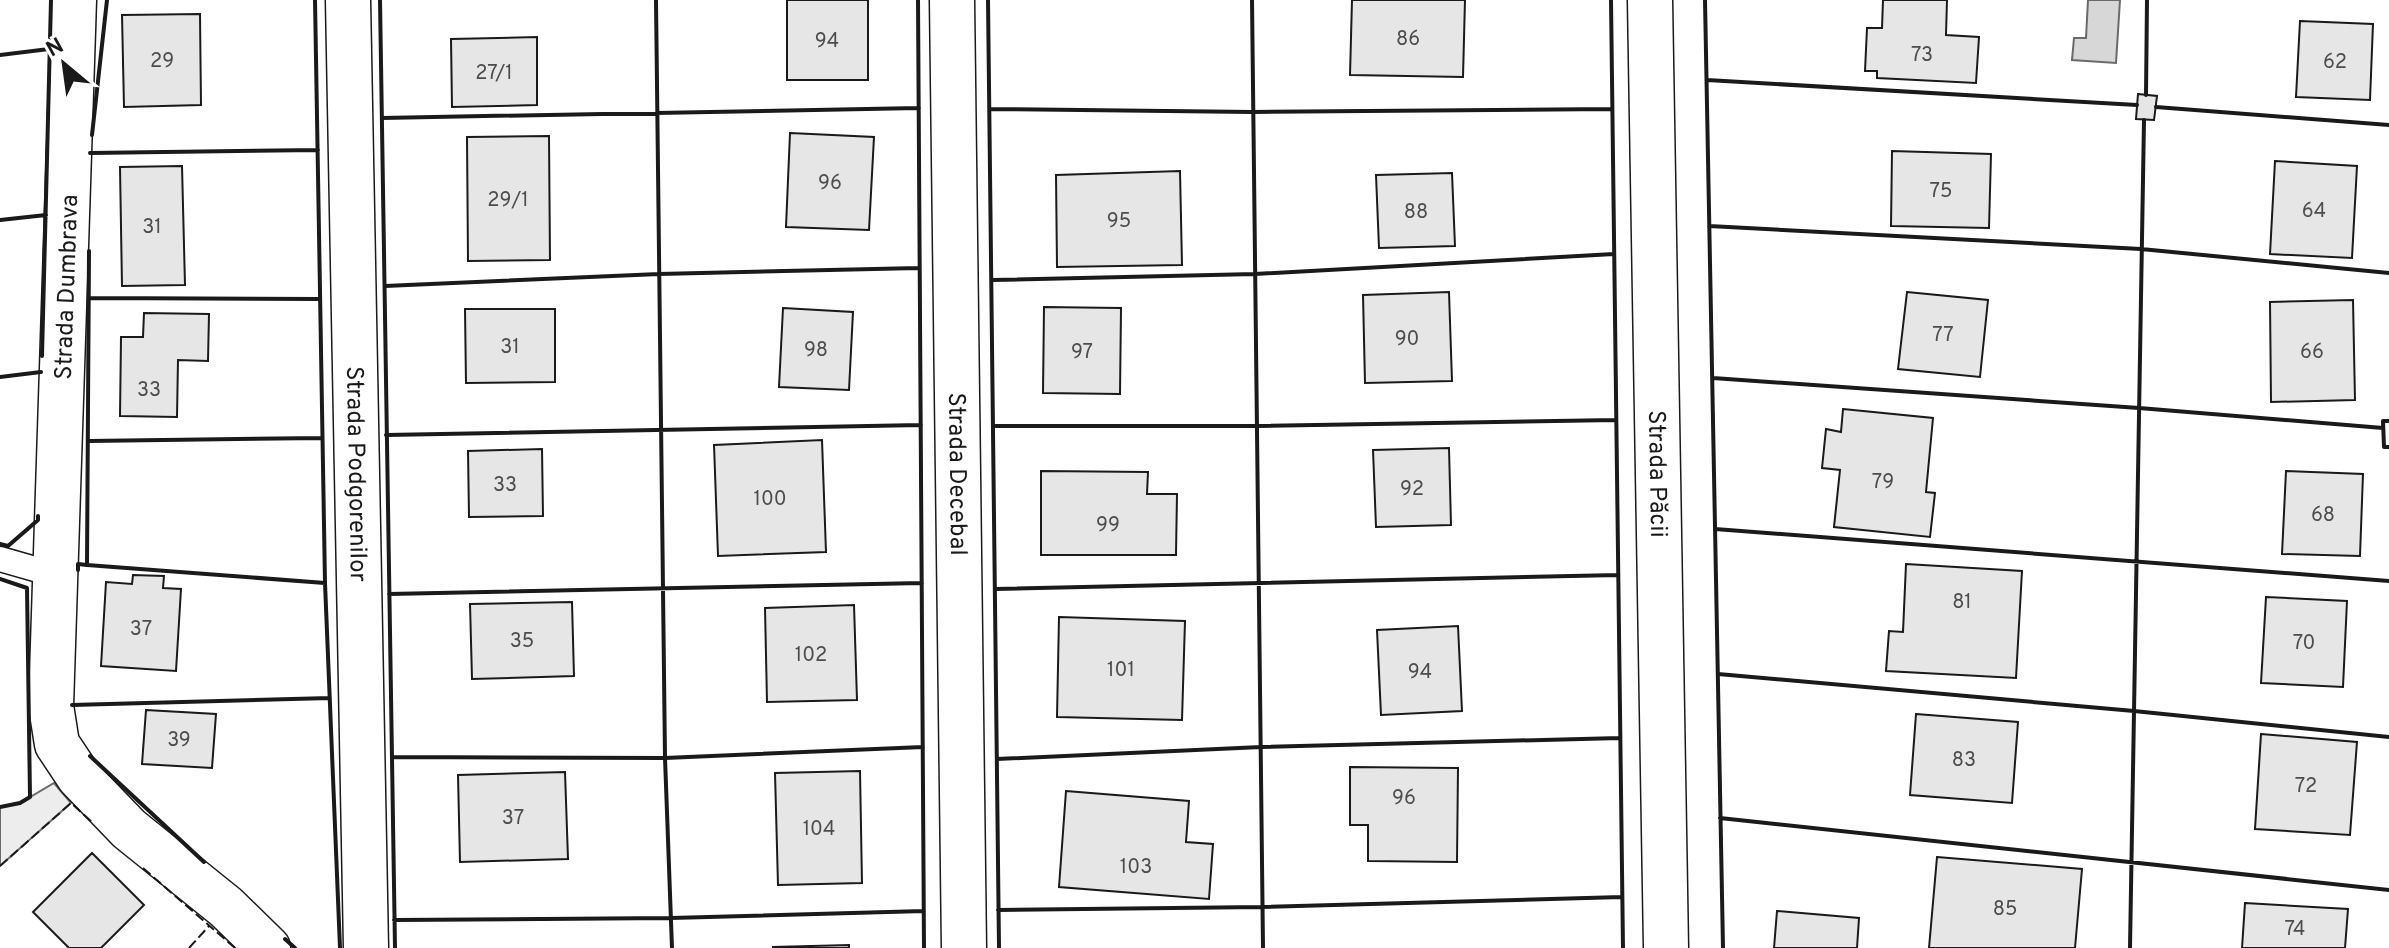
<svg xmlns="http://www.w3.org/2000/svg" width="2389" height="948" font-family="Overpass,sans-serif">
  <style>
    .green { fill: #ededed; stroke: #6a6a6a; stroke-width: 2 }
    .water { fill: #d7d7d7; stroke: #6a6a6a; stroke-width: 2 }
    .building { fill: #e6e6e6; stroke: #1a1a1a; stroke-width: 2 }
    .lines { fill: none; stroke-linecap: round; stroke-linejoin: round }
    .service-casing { stroke: #1a1a1a; stroke-width: 27 }
    .minor-casing { stroke: #1a1a1a; stroke-width: 47 }
    .service { stroke: #fff; stroke-width: 24 }
    .minor { stroke: #fff; stroke-width: 44 }
    .fence { stroke: #1a1a1a; stroke-width: 2; stroke-dasharray: 10 4; stroke-linecap: butt }
    .wall { stroke: #1a1a1a; stroke-width: 4 }
    .labels { text-anchor: middle; stroke-width: 6; stroke-linejoin: round; paint-order: stroke }
    .number-label { font-size: 20px; fill: #4d4d4d }
    .street-label { font-size: 24px; fill: #1a1a1a; stroke: #fff }
  </style>
  <rect width="100%" height="100%" fill="#fff"/>
  <path class="green" d="M54,783L71,803L0,866V807L20,803Z"/>
  <path class="water" d="M2088,0H2120L2116,63L2072,60L2074,38H2086Z"/>
  <path class="building" d="M787,0H868V80H787Z
    M1352,0H1465L1463,77L1350,75Z
    M1883,0H1947L1946,35L1979,37L1976,83L1877,78V71H1865L1867,28H1882Z
    M200,14L201,105L124,107L122,15Z
    M2300,21L2373,24L2370,100L2296,97Z
    M537,37V105L452,107L451,39Z
    M2138,94L2157,96L2154,120L2136,119Z
    M790,133L874,137L869,230L786,227Z
    M549,136L550,260L468,261L467,137Z
    M1892,151L1991,154L1989,228L1891,226Z
    M2275,161L2357,166L2352,258L2270,254Z
    M182,166L185,285L122,286L120,167Z
    M1180,171L1182,265L1057,267L1056,175Z
    M1452,173L1455,246L1379,248L1376,175Z
    M1449,292L1452,381L1365,383L1363,295Z
    M1907,292L1988,300L1980,377L1898,369Z
    M2353,300L2355,400L2271,402L2270,302Z
    M1044,307L1121,308L1120,394L1043,393Z
    M783,308L853,312L849,390L779,387Z
    M465,309H555V382L466,383Z
    M144,313L209,314L208,361L178,360L177,417L120,416L121,337H143Z
    M1843,409L1933,418L1926,492L1935,493L1930,537L1834,527L1840,470L1822,468L1826,429L1841,432Z
    M822,440L826,552L718,556L714,445Z
    M1449,448L1451,525L1376,527L1373,450Z
    M542,449L543,516L469,517L468,451Z
    M1041,471L1148,472L1147,494H1177L1176,555H1041Z
    M2286,471L2363,474L2360,556L2282,554Z
    M1906,564L2022,571L2016,678L1886,671L1889,631L1903,632Z
    M133,575L164,576L163,588L181,589L176,671L101,666L106,582L132,584Z
    M2266,597L2347,601L2343,687L2261,683Z
    M572,602L574,676L472,679L470,604Z
    M854,605L857,700L767,702L765,608Z
    M1059,617L1185,621L1182,720L1057,717Z
    M1458,626L1462,711L1381,715L1377,630Z
    M146,710L216,714L212,768L142,764Z
    M1916,714L2018,722L2012,803L1910,795Z
    M2261,734L2357,742L2350,835L2255,829Z
    M1350,767L1458,768L1457,862L1368,861V825H1350Z
    M860,771L862,883L778,885L775,773Z
    M565,772L568,859L460,862L458,775Z
    M1066,791L1189,801L1186,842L1213,844L1209,899L1059,887Z
    M92,853L144,905L101,948H69L33,912Z
    M1937,857L2082,869L2075,948H1929Z
    M2245,903L2348,909L2345,948H2242Z
    M1777,911L1859,918L1857,948H1774Z
    M849,945V948H773V947Z"/>
  <g class="lines">
    <g class="service-casing">
      <path id="service" d="M0,559L56,575"/>
    </g>
    <g class="minor-casing">
      <g id="minor">
        <path d="M74,0L51,706L57,744L79,777L129,829L226,907L268,948"/>
        <path id="s1" d="M348,0L366,948"/>
        <path id="s2" d="M952,0L964,948"/>
        <path id="s3" d="M1650,0L1666,948"/>
      </g>
    </g>
    <use href="#service" class="service"/>
    <use href="#minor" class="minor"/>
    <path class="fence" d="M0,866L71,803L93,823
      M143,868L235,948
      M189,948L209,926"/>
    <path class="wall" d="M315,0L325,583L340,948
      M380,0L395,948
      M656,0L665,758L672,948
      M918,0L924,948
      M988,0L999,948
      M1252,0L1263,948
      M1611,0L1623,948
      M1705,0L1723,948
      M0,55L49,49
      M1707,80L2137,105
      M2146,95L2147,0
      M2156,107L2389,125
      M990,109L1253,112L1612,109
      M382,118L919,108
      M92,135L107,0
      M90,153L318,150
      M0,220L46,215
      M1709,226L2141,249L2389,273
      M992,280L1255,274L1614,254
      M385,286L659,274L919,268
      M89,298L320,299
      M42,356L51,0
      M0,377L41,372
      M1713,378L2139,408L2383,428
      M2389,421H2383L2384,447H2389
      M993,426H1257L1616,420
      M386,435L921,425
      M88,441L322,438
      M1715,529L2389,581
      M0,544L8,546L38,520V516
      M87,565L325,583
      M78,570V564L87,565L89,251
      M0,579L27,588L30,797L20,803L0,807
      M995,589L1618,575
      M389,594L922,583
      M1718,674L2134,711L2389,737
      M72,705L330,698
      M90,756L204,862
      M392,757L665,758L923,747
      M997,759L1261,747L1620,738
      M1720,818L2389,890
      M998,910L1262,907L1622,897
      M394,920L671,918L924,911
      M285,939L295,948
      M2130,948L2144,120"/>
  </g>
  <g class="labels">
    <g class="number-label">
      <text x="1408" y="45">86</text>
      <text x="827" y="47">94</text>
      <text x="1922" y="61">73</text>
      <text x="162" y="67">29</text>
      <text x="2335" y="68">62</text>
      <text x="494" y="79">27/1</text>
      <text x="830" y="189">96</text>
      <text x="1941" y="197">75</text>
      <text x="508" y="206">29/1</text>
      <text x="2314" y="217">64</text>
      <text x="1416" y="218">88</text>
      <text x="1119" y="227">95</text>
      <text x="152" y="233">31</text>
      <text x="1943" y="341">77</text>
      <text x="1407" y="345">90</text>
      <text x="510" y="353">31</text>
      <text x="816" y="356">98</text>
      <text x="1082" y="358">97</text>
      <text x="2312" y="358">66</text>
      <text x="149" y="396">33</text>
      <text x="1883" y="488">79</text>
      <text x="505" y="491">33</text>
      <text x="1412" y="495">92</text>
      <text x="770" y="505">100</text>
      <text x="2323" y="521">68</text>
      <text x="1108" y="531">99</text>
      <text x="1962" y="608">81</text>
      <text x="141" y="635">37</text>
      <text x="522" y="647">35</text>
      <text x="2304" y="649">70</text>
      <text x="811" y="661">102</text>
      <text x="1121" y="676">101</text>
      <text x="1420" y="678">94</text>
      <text x="179" y="746">39</text>
      <text x="1964" y="766">83</text>
      <text x="2306" y="792">72</text>
      <text x="1404" y="804">96</text>
      <text x="513" y="824">37</text>
      <text x="819" y="835">104</text>
      <text x="1136" y="873">103</text>
      <text x="2005" y="915">85</text>
      <text x="2295" y="935">74</text>
    </g>
    <g class="street-label">
      <text transform="translate(66 287) rotate(-88)" y="8">Strada Dumbrava</text>
      <text dy="8" stroke="none"><textPath href="#s1" startOffset="474">Strada Podgorenilor</textPath></text>
      <text dy="8" stroke="none"><textPath href="#s2" startOffset="474">Strada Decebal</textPath></text>
      <text dy="8" stroke="none"><textPath href="#s3" startOffset="474">Strada Păcii</textPath></text>
    </g>
  </g>
  <g transform="translate(64 64) rotate(331)" stroke="#ffffff" stroke-width="6" paint-order="stroke">
  <path d="M0-6L14 30L0 20L-14 30Z" fill="#1a1a1a"/>
  <text y="-12" font-size="22" font-weight="bold" text-anchor="middle" fill="#1a1a1a">N</text>
  </g>
</svg>
